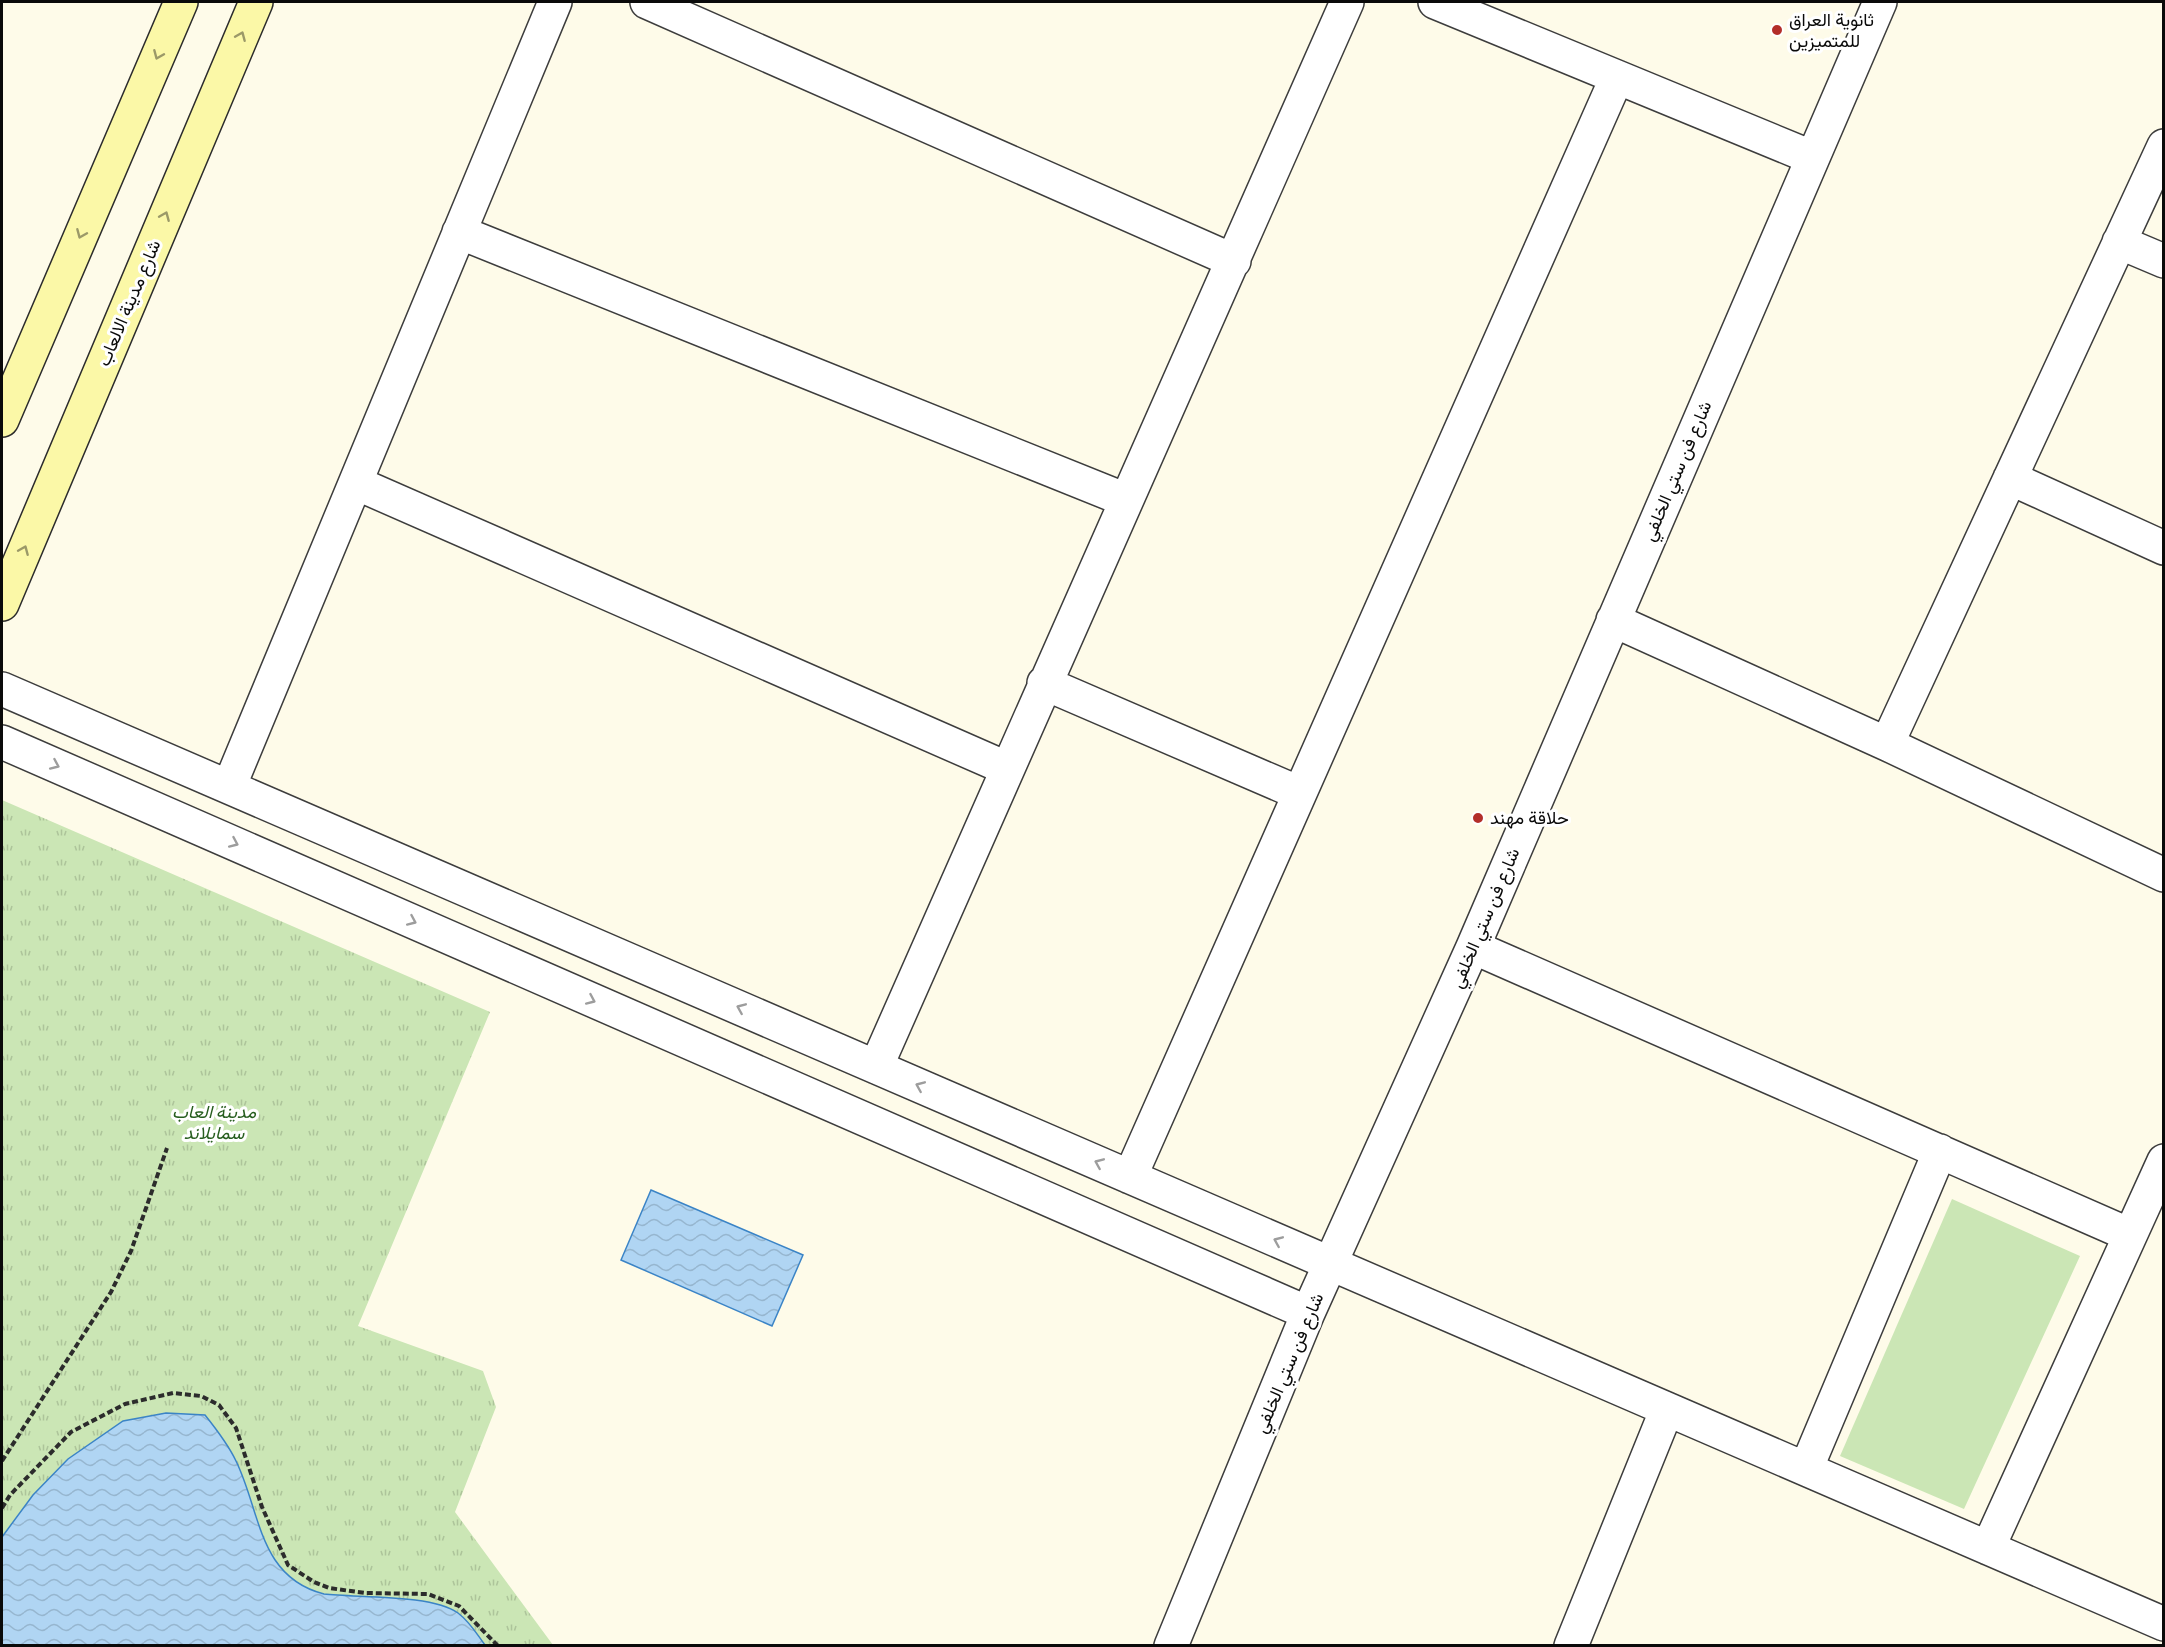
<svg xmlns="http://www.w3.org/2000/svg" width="2165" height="1647" font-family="'IBM Plex Serif',Vazirmatn,serif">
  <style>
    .grass { fill: #cbe6b5 }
    .park { fill: url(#park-tufts) }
    .water { fill: url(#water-waves); stroke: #3b84c6; stroke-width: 1.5 }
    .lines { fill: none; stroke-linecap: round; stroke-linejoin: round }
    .minor-casing { stroke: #3d3d3d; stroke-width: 36 }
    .secondary-casing { stroke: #2c2c2c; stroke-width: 36 }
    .path { stroke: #2c2c2c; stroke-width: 4; stroke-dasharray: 6 3; stroke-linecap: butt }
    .minor { stroke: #fff; stroke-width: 33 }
    .secondary { stroke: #fbf8a7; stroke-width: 33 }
    .oneway { stroke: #9b9968 }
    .oneway2 { stroke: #9d9d9d }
    .poi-dot { fill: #b32e2a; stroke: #fff; stroke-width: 2 }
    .labels { text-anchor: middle; stroke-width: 6; stroke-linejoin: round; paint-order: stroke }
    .poi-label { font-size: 18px; fill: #0a0a0a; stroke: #fff; text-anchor: start }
    .street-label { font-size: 18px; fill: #0a0a0a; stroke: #fff }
    .park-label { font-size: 18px; font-style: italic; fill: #275e1f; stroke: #fff }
  </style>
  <defs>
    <pattern id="park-tufts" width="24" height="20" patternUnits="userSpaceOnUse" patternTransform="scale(1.5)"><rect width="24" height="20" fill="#cbe6b5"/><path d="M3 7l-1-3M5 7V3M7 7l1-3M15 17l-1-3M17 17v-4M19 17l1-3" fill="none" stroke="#adc49a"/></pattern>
    <pattern id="water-waves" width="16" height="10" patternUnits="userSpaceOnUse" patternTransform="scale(1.5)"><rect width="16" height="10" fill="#b0d5f3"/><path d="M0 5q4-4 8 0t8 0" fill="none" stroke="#96b6cf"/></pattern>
  </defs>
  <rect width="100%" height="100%" fill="#fefbe9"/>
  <path class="grass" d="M1952,1199L2080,1256L1964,1509L1840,1456Z"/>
  <path class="park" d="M2,800L490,1012L358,1326L483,1371L496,1407L455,1512L553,1645H2Z"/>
  <path class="water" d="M651,1190L803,1255L772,1326L621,1260Z
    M166,1413L205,1415C217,1430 228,1444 236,1461C261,1512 258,1577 324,1594C358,1598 432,1594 458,1613C470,1622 476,1633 485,1645H2V1537L33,1495L68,1459L123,1421Z"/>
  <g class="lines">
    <g class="minor-casing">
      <path id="minor" d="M647,2L1234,261
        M1435,2L1811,157
        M459,232L1126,500
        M2119,242L2164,261
        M2010,478L2164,548
        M356,483L1006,768
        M1613,620L1887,744L2164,875
        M1044,683L1299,793
        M2,689L2164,1624
        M2,742L1308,1313
        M1887,744L2164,146
        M229,787L555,2
        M1473,947L2130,1235
        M876,1067L1347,2
        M1130,1177L1617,77
        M1806,1469L1940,1151
        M1988,1548L2164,1161
        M1171,1646L1308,1313L1473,947L1880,2
        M1571,1646L1667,1409"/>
    </g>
    <g class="secondary-casing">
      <path id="secondary" d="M2,420L181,2
        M2,604L256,2"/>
    </g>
    <path class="path" d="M2,1461L111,1292L131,1251L167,1148
      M2,1508L10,1495L71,1432L125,1404L173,1393L201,1396L219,1405L236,1428L262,1507L288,1565L314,1582L329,1588L365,1593L428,1594L459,1606L498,1646"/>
    <use href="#minor" class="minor"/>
    <use href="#secondary" class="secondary"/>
  </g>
  <defs><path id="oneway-chevron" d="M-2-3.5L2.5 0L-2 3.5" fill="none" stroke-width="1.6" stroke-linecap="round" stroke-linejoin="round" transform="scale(1.5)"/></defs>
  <g class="oneway">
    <use href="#oneway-chevron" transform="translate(241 36) rotate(-67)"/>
    <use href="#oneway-chevron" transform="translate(158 55) rotate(113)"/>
    <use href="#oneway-chevron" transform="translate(165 216) rotate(-67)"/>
    <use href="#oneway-chevron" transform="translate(81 234) rotate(113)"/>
    <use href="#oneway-chevron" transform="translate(24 550) rotate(-67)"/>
  </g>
  <g class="oneway2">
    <use href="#oneway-chevron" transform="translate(55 765) rotate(24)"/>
    <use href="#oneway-chevron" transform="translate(234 843) rotate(24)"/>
    <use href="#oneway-chevron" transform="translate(412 921) rotate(24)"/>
    <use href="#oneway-chevron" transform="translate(591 1000) rotate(24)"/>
    <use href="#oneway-chevron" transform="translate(741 1008) rotate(-157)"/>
    <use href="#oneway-chevron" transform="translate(920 1086) rotate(-157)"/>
    <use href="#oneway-chevron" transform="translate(1099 1163) rotate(-157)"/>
    <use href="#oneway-chevron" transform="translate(1278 1241) rotate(-157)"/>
  </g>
  <g class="poi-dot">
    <circle cx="1777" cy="30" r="6"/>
    <circle cx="1478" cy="818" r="6"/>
  </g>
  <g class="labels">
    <g class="poi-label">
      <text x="1789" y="26">ثانوية العراق<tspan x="1789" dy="21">للمتميزين</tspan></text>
      <text x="1490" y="824">حلاقة مهند</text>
    </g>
    <g class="street-label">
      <text transform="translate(129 303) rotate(-67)" y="6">شارع مدينة الالعاب</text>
      <text transform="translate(1677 471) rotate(-67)" y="6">شارع فن ستي الخلفي</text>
      <text transform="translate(1485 918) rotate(-67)" y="6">شارع فن ستي الخلفي</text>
      <text transform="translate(1289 1363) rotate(-67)" y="6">شارع فن ستي الخلفي</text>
    </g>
    <g class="park-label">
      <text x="214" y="1118">مدينة العاب<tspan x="214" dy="21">سمايلاند</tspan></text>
    </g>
  </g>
  <rect width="2165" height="1647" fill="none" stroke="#0a0a0a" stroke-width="6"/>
</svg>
